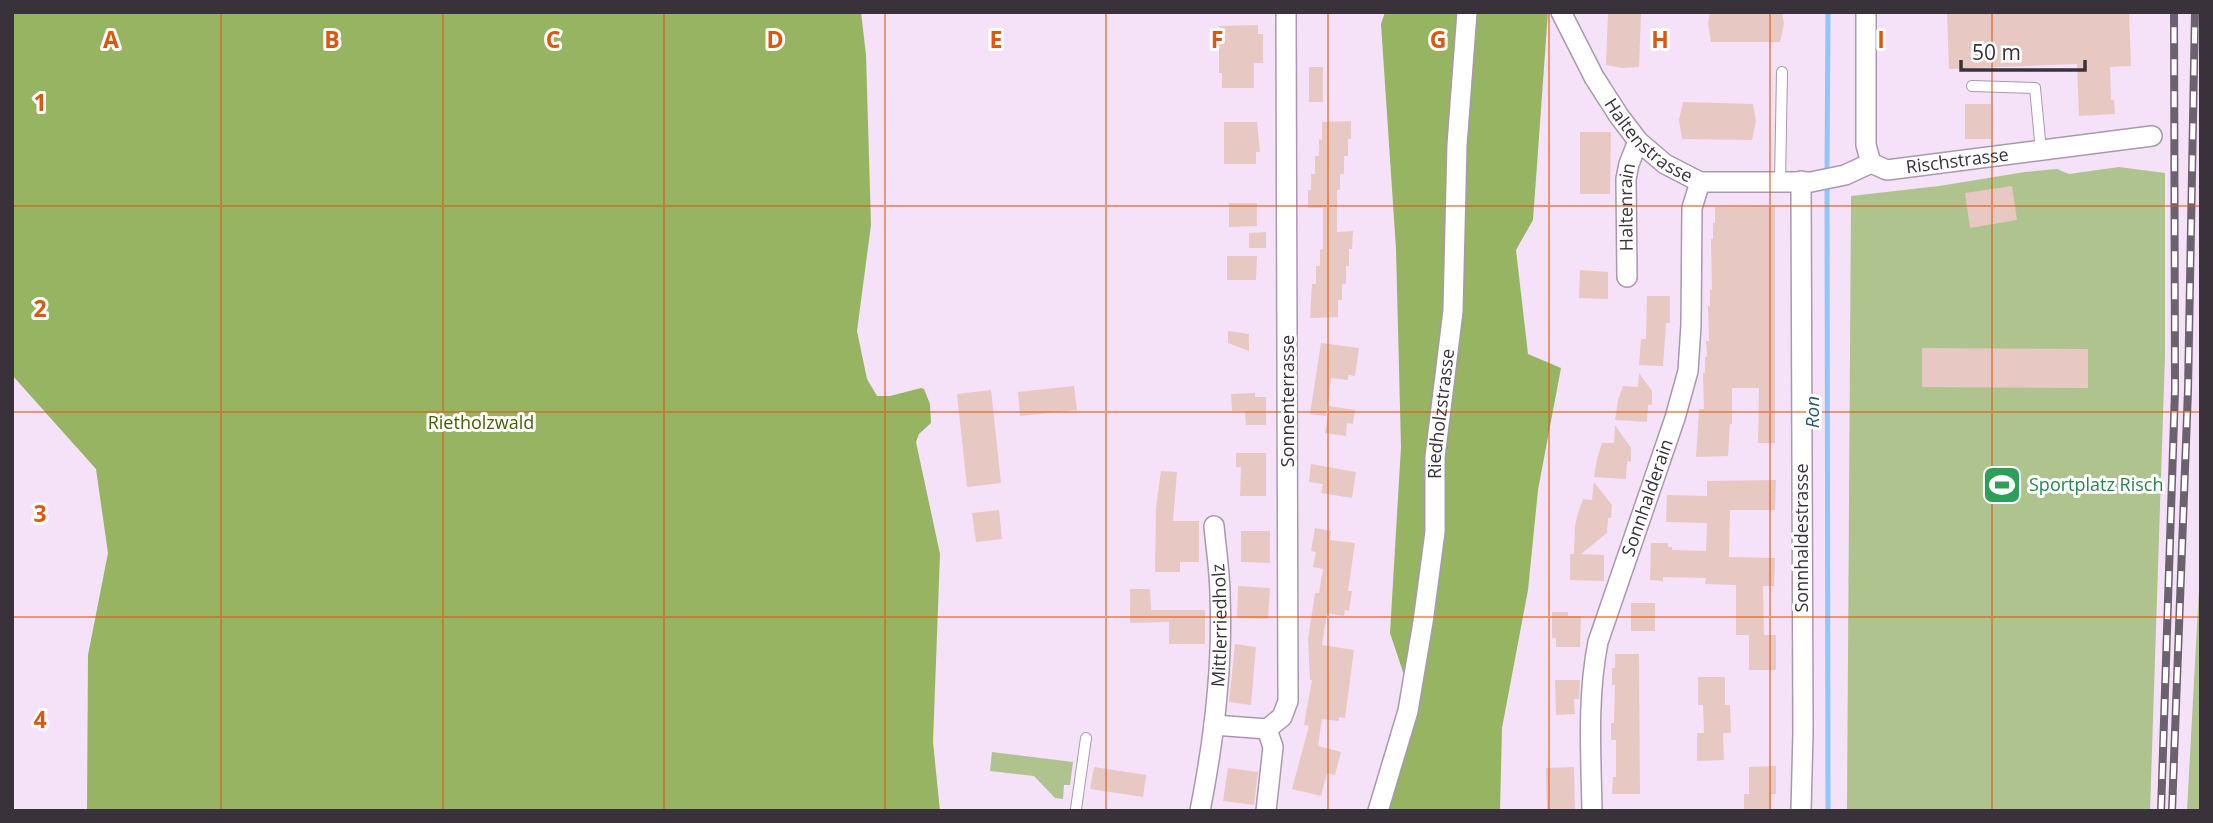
<svg xmlns="http://www.w3.org/2000/svg" width="2213" height="823" font-family="'Open Sans',sans-serif">
  <style>
    .green { fill: #aec38d }
    .forest { fill: #96b462 }
    .lines { fill: none; stroke-linecap: round; stroke-linejoin: round }
    .stream { stroke: #8fc7f8; stroke-width: 5 }
    .building { fill: #e8c8c3 }
    .service-casing { stroke: #aa98ae; stroke-width: 12 }
    .minor-casing { stroke: #aa98ae; stroke-width: 22 }
    .service { stroke: #fff; stroke-width: 10 }
    .minor { stroke: #fff; stroke-width: 19 }
    .rail-casing { stroke: #6c616e; stroke-width: 8 }
    .rail { stroke: #fff; stroke-width: 5; stroke-dasharray: 16; stroke-linecap: butt }
    .grid { fill: none; stroke: #df570e; stroke-width: 2; stroke-opacity: 0.55 }
    .labels { text-anchor: middle; stroke-width: 6; stroke-linejoin: round; paint-order: stroke }
    .street-label { font-size: 18px; fill: #3a323b; stroke: #fff }
    .park-label { font-size: 18px; fill: #476000; stroke: #fff }
    .leisure-label { font-size: 18px; fill: #27864d; stroke: #fff; text-anchor: start }
    .water-label { font-size: 19px; font-style: italic; fill: #20537b; stroke: #fff }
    .grid-label { font-size: 23px; text-anchor: middle; font-weight: bold; fill: #df570e; stroke: #fff; stroke-width: 6; stroke-linejoin: round; paint-order: stroke }
  </style>
  <rect width="100%" height="100%" fill="#f5e2f9"/>
  <path class="green" d="M2119,167L2165,173V355L2150,811H1847L1851,196L1939,186L2025,172L2057,169L2069,174Z
    M2201,552V811H2187Z
    M992,752L1073,762L1070,785H1064L1063,799L1055,798L1034,776L990,771Z"/>
  <path class="forest" d="M12,12H861L866,55L871,225L857,331L867,379L877,396H890L921,388L924,389L930,404L931,423L919,434L916,442L940,554L933,742L940,811H87L88,655L108,553L96,469L12,375Z
    M1385,12H1548L1533,220L1516,250L1528,354L1561,368L1538,490L1528,590L1502,728L1500,811H1388L1401,767L1415,708L1390,633L1401,447L1396,249L1381,24Z"/>
  <g class="lines">
    <path class="stream" d="M1827,174L1828,12
      M1827,184L1828,811"/>
  </g>
  <path class="building" d="M1608,12L1641,14L1639,67L1622,68L1606,65Z
    M1710,12H1782L1784,24L1780,42H1711L1708,23Z
    M1947,12H2129L2131,66L2110,67L2111,100H2114L2115,114L2079,116L2077,64L1949,69Z
    M1258,25V34H1263V63H1254V88H1222V73H1219V26Z
    M1309,67H1323V102H1309Z
    M1683,102L1753,104L1756,121L1752,140L1682,139L1679,120Z
    M1965,104H1991V139H1965Z
    M1351,121V139H1348V156H1344V174H1340V190H1337V232L1353,231L1352,249H1349V266H1346V284H1342V300H1338V317L1310,318L1312,284H1316V266H1320V250L1323,249V208H1308V190H1311V174H1315V156H1319V139L1322,140V122Z
    M1224,122H1257L1260,152H1256V164H1224Z
    M1580,132H1611L1610,194H1580Z
    M2012,186L2017,220L1970,228L1965,193Z
    M1229,203H1257V226L1229,227Z
    M1775,206V443H1758L1759,388H1732V424H1730L1728,456L1696,457L1699,409H1704L1703,373H1705V357H1707L1706,341H1709L1708,306H1710V290H1712L1711,239H1713V223H1715V207Z
    M1266,232V248H1249V233Z
    M1227,256H1257L1256,280H1227Z
    M1580,270L1608,272V299L1579,298Z
    M1647,296H1670V323H1666L1663,366L1639,365L1641,339H1646Z
    M1228,331L1249,334V351L1228,343Z
    M1321,343L1359,348L1355,376L1348,375V380L1331,378L1326,416L1310,414Z
    M1922,348L2088,349V388L1922,387Z
    M1639,373L1652,391V405H1648L1647,422L1615,420L1618,400L1623,386L1638,387Z
    M1074,386L1077,410L1020,416L1018,392Z
    M991,390L1001,483L967,487L957,394Z
    M1255,393V397H1266V425H1246L1245,411H1232L1231,394Z
    M1329,406L1355,410L1353,424L1347,423L1346,436L1325,433Z
    M1615,425L1631,448V462L1627,461L1626,479L1594,477L1597,459L1602,443H1614Z
    M1236,453H1266V496H1240L1241,467H1236Z
    M1311,464L1356,472L1352,498L1321,493L1323,484L1309,482Z
    M1161,471L1177,472L1173,521H1199V562H1180V572H1155L1156,508Z
    M1776,480L1775,510H1730L1729,557L1775,558L1774,586H1763L1764,635H1776V670H1749V635H1736V585L1705,584L1706,578L1663,577V581L1650,580L1651,543H1668V547H1672V550L1706,551L1707,523L1666,522L1667,495L1707,496V481Z
    M1594,482L1612,505L1611,518H1608L1607,533L1581,554L1604,555V581L1570,580V554H1574L1575,526L1578,513L1583,499L1592,500Z
    M999,510L1002,539L976,542L972,513Z
    M1315,528L1331,531L1330,540L1355,543L1348,591H1352L1349,611L1345,610L1344,616L1327,613L1322,645L1354,650L1345,718L1339,717V721L1322,719L1318,746L1341,752L1335,775L1327,773L1321,796L1292,789L1309,726L1304,725L1312,680H1310L1308,639L1315,593H1319L1323,569L1313,567L1316,552L1311,551Z
    M1241,531H1270V563L1241,562Z
    M1238,586L1270,588L1268,619L1237,618Z
    M1130,589H1150L1151,610H1205V644H1169V622L1130,623Z
    M1631,603H1655V631H1631Z
    M1552,612H1568V616H1581L1580,647H1556V638H1552Z
    M1235,644L1256,647L1251,705L1229,702Z
    M1615,654H1639L1640,794H1612L1613,777H1616V740H1611V723H1614L1615,685H1612V668H1615Z
    M1698,677H1725V705H1730L1731,733H1723L1724,760L1697,761V733H1704L1703,705H1698Z
    M1555,680H1580L1579,699H1574L1575,714L1556,715Z
    M1776,766V794H1771V811H1744V794H1749V767Z
    M1094,767L1146,775L1143,797L1090,789Z
    M1574,767L1575,811H1547L1546,768Z
    M1228,768L1258,772L1254,805L1223,801Z"/>
  <g class="lines">
    <g class="service-casing">
      <path id="service" d="M1972,86L2035,88L2041,151
        M1780,182L1782,72
        M1076,809L1086,738"/>
    </g>
    <g class="minor-casing">
      <g id="minor">
        <path id="s1" d="M1561,12L1594,77L1619,116L1638,141L1665,164L1700,182H1811L1845,175L1871,163"/>
        <path id="s2" d="M1866,12V145L1871,163L1887,170L2152,136"/>
        <path id="s3" d="M1627,277L1626,179L1629,164L1638,141"/>
        <path d="M1214,725L1267,729L1282,717L1288,701L1286,12"/>
        <path id="s4" d="M1200,811C1214,740 1223,668 1220,596C1220,573 1216,549 1214,526"/>
        <path d="M1266,811L1273,747L1267,729"/>
        <path id="s5" d="M1378,811L1408,711L1423,622L1435,532V457L1453,311L1457,145L1467,12"/>
        <path id="s6" d="M1592,811C1591,754 1587,698 1598,642L1675,418L1688,371L1691,325L1692,208L1700,182"/>
        <path d="M1801,811L1803,733L1801,181"/>
      </g>
    </g>
    <use href="#service" class="service"/>
    <use href="#minor" class="minor"/>
    <g class="rail-casing">
      <path id="rail" d="M2161,811L2175,390L2174,12
        M2172,811L2188,390L2195,12"/>
    </g>
    <use href="#rail" class="rail"/>
  </g>
  <path class="grid" d="M221,12V811M443,12V811M664,12V811M885,12V811M1106,12V811M1328,12V811M1549,12V811M1770,12V811M1992,12V811M12,206H2201M12,412H2201M12,617H2201"/>
  <defs>
    <g id="stadium-square" transform="scale(2.0125)"><rect x="-9" y="-9" width="18" height="18" rx="4" fill="#2e9e5b" stroke="#fff"/><path d="M0-5a6.5 5 0 1 0 0 10a6.5 5 0 1 0 0-10ZM-3.5-1.8h7v3.6h-7Z" fill="#fff"/></g>
  </defs>
  <g fill-rule="evenodd">
    <use href="#stadium-square" x="2002" y="485"/>
  </g>
  <g class="labels">
    <g class="street-label">
      <text dy="6" stroke="none"><textPath href="#s1" startOffset="158">Haltenstrasse</textPath></text>
      <text dy="6" stroke="none"><textPath href="#s2" startOffset="240">Rischstrasse</textPath></text>
      <text dy="6" stroke="none"><textPath href="#s3" startOffset="70">Haltenrain</textPath></text>
      <text transform="translate(1288 401) rotate(-90)" y="6">Sonnenterrasse</text>
      <text dy="6" stroke="none"><textPath href="#s5" startOffset="404">Riedholzstrasse</textPath></text>
      <text dy="6" stroke="none"><textPath href="#s6" startOffset="322">Sonnhalderain</textPath></text>
      <text transform="translate(1802 538) rotate(-90)" y="6">Sonnhaldestrasse</text>
      <text dy="6" stroke="none"><textPath href="#s4" startOffset="187">Mittlerriedholz</textPath></text>
    </g>
    <g class="park-label">
      <text x="481" y="429">Rietholzwald</text>
    </g>
    <g class="leisure-label">
      <text x="2029" y="491">Sportplatz Risch</text>
    </g>
    <g class="water-label">
      <text transform="translate(1812 412) rotate(-90)" y="7">Ron</text>
    </g>
  </g>
  <g class="grid-label">
    <text x="111" y="48">A</text>
    <text x="332" y="48">B</text>
    <text x="553" y="48">C</text>
    <text x="775" y="48">D</text>
    <text x="996" y="48">E</text>
    <text x="1217" y="48">F</text>
    <text x="1438" y="48">G</text>
    <text x="1660" y="48">H</text>
    <text x="1881" y="48">I</text>
    <text x="40" y="111">1</text>
    <text x="40" y="317">2</text>
    <text x="40" y="522">3</text>
    <text x="40" y="728">4</text>
  </g>
  <rect width="2213" height="823" fill="none" stroke="#3a323b" stroke-width="28"/>
  <path d="M1961 60v10h124v-10" fill="none" stroke="#3a323b" stroke-width="3.5"/>
  <text x="1972" y="60" font-size="21" fill="#3a323b" stroke="#ffffff" stroke-width="5" paint-order="stroke">50 m</text>
</svg>
